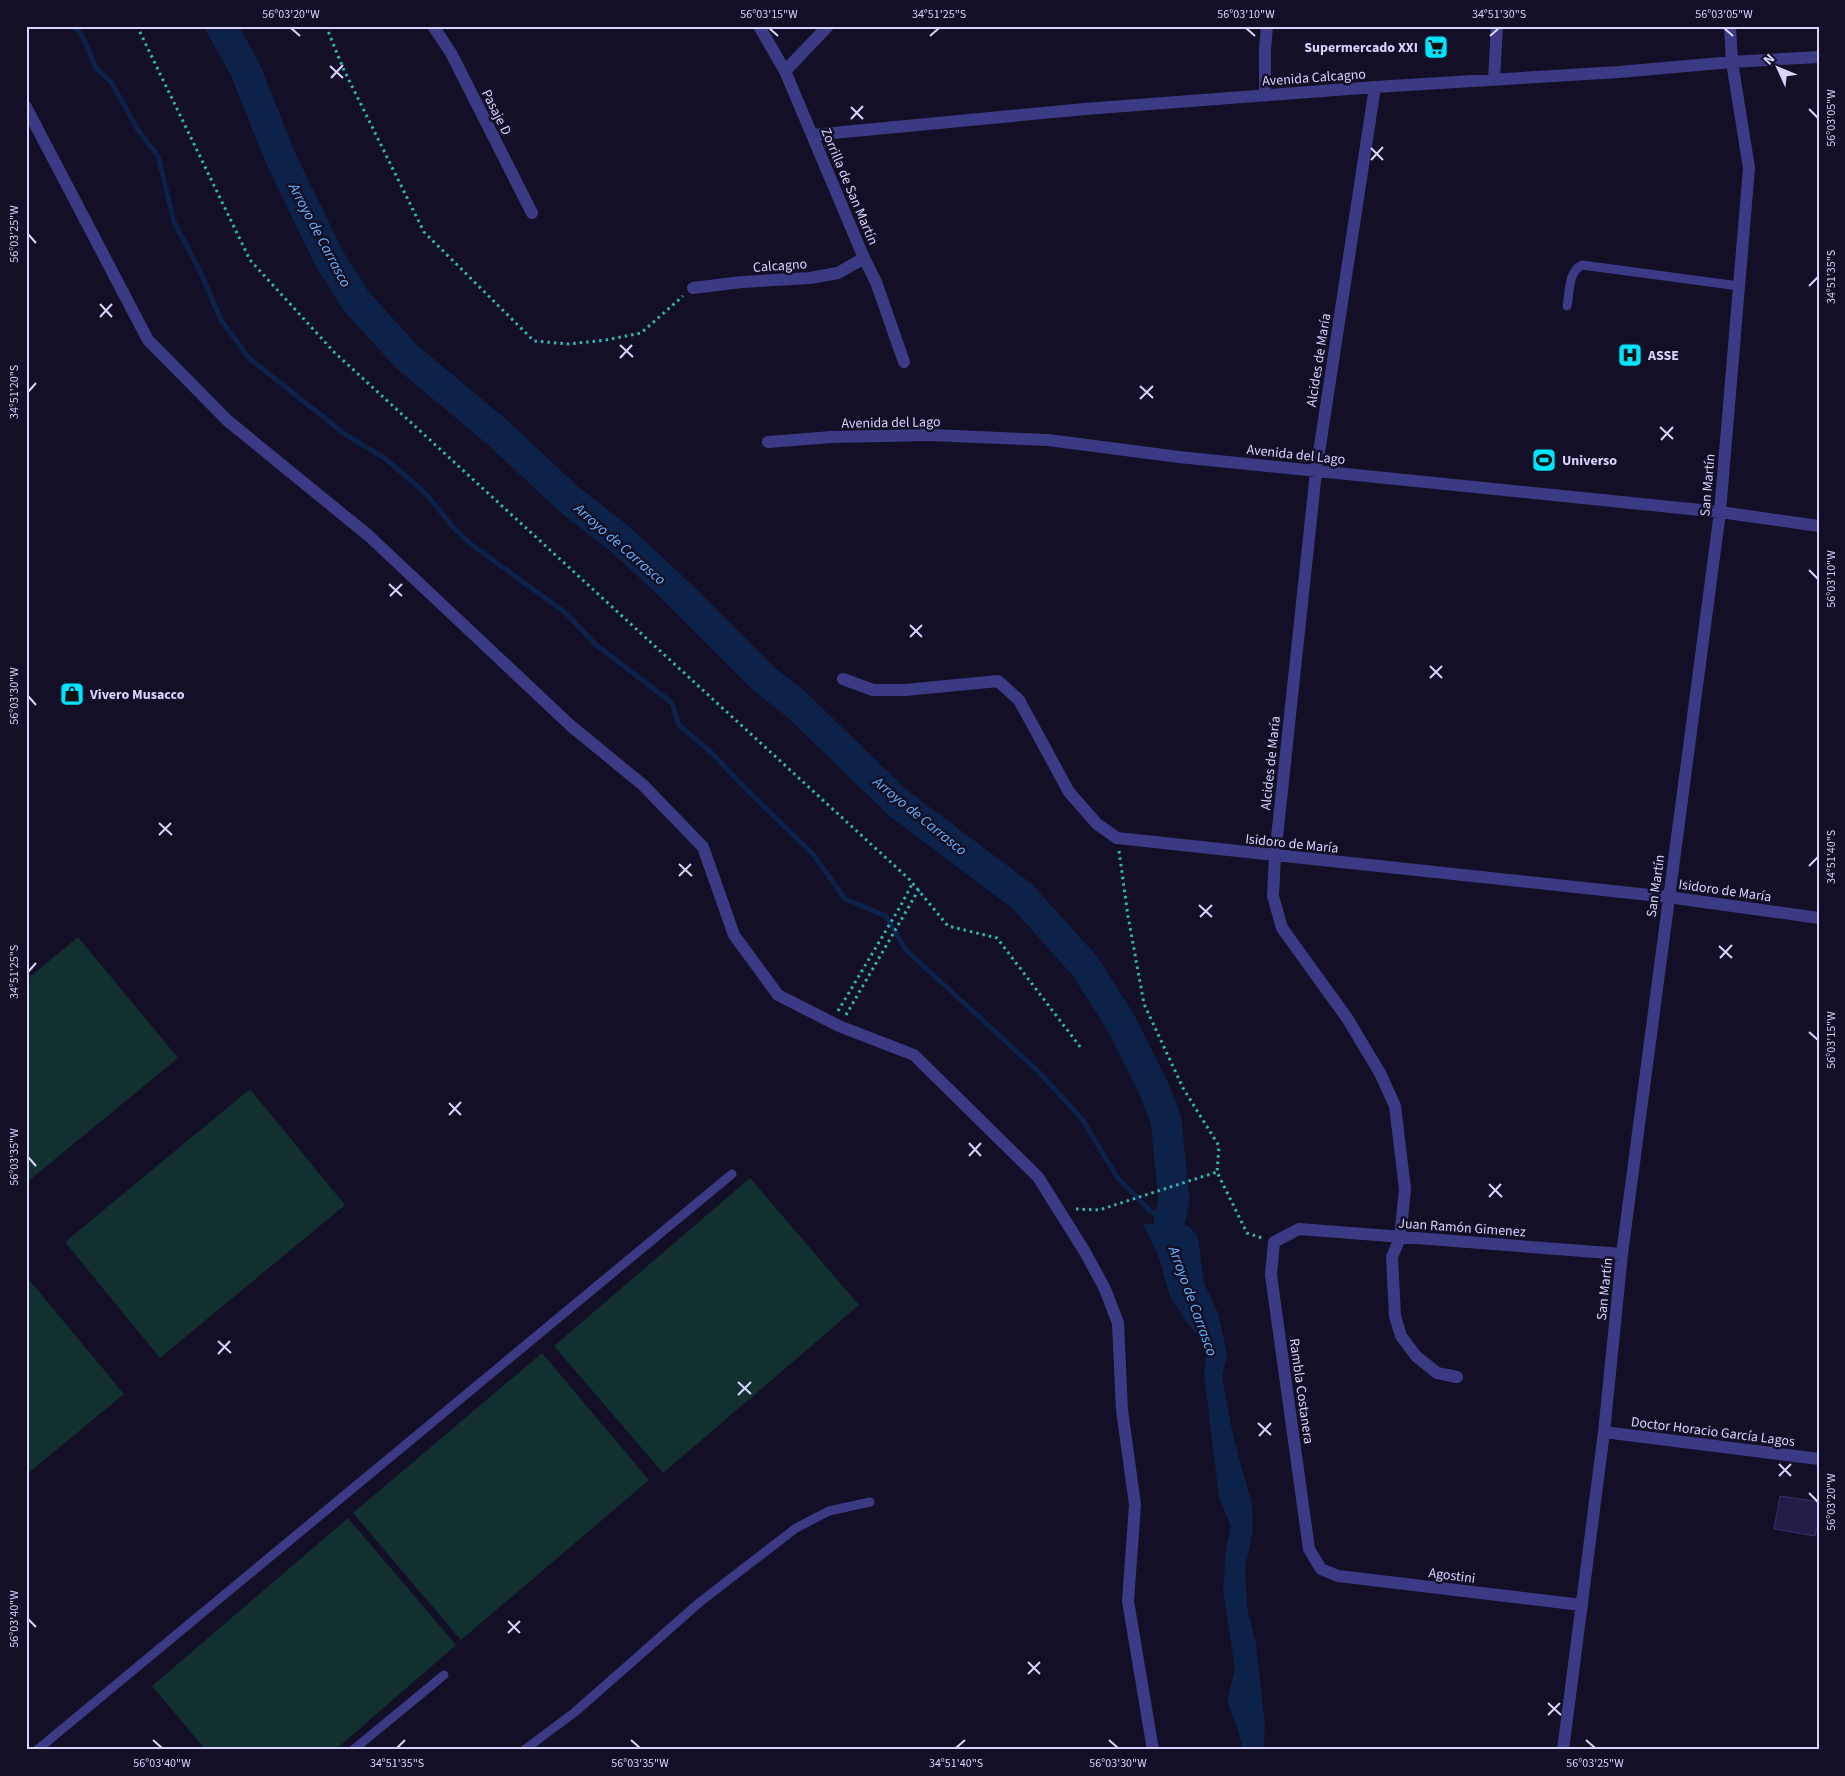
<svg xmlns="http://www.w3.org/2000/svg" width="1845" height="1776" font-family="'Source Sans 3',sans-serif">
  <style>
    .green { fill: #12302f }
    .water { fill: #0c2248 }
    .lines { fill: none; stroke-linecap: round; stroke-linejoin: round }
    .stream { stroke: #0c2248; stroke-width: 5 }
    .river { stroke: #0c2248; stroke-width: 31 }
    .building { fill: #241b47; stroke: #3b2d73 }
    .path { stroke: #2fb8b0; stroke-width: 3; stroke-dasharray: 2.5 4; stroke-linecap: butt }
    .service { stroke: #3d3a85; stroke-width: 9 }
    .minor { stroke: #3d3a85; stroke-width: 12 }
    .ticks { fill: none; stroke: #d9d4ff; stroke-width: 2 }
    .labels { text-anchor: middle; stroke-width: 5; stroke-linejoin: round; paint-order: stroke }
    .poi-label { font-size: 14px; font-weight: bold; fill: #d9d4ff; stroke: #130f26; text-anchor: start }
    .street-label { font-size: 14px; fill: #d9d4ff; stroke: #130f26 }
    .water-label { font-size: 15px; font-style: italic; fill: #62b6ff; stroke: #130f26 }
    .neatline { fill: none; stroke: #d9d4ff; stroke-width: 2 }
    .ticks-label { font-size: 12px; text-anchor: middle; fill: #d9d4ff }
  </style>
  <rect width="100%" height="100%" fill="#130f26"/>
  <path class="green" d="M78,937L178,1058L26,1183V980Z
    M250,1089L345,1205L160,1358L65,1242Z
    M750,1178L859,1305L663,1473L554,1346Z
    M26,1276L124,1394L26,1475Z
    M542,1353L649,1480L461,1640L353,1513Z
    M348,1518L456,1645L335,1750H206L152,1686Z"/>
  <path class="water" d="M1169,1223L1189,1226L1198,1237L1204,1283L1218,1313L1227,1354L1222,1377L1234,1440L1252,1504L1253,1530L1245,1568L1247,1607L1256,1644L1261,1689L1265,1726L1263,1750H1243L1238,1730L1227,1701L1235,1669L1223,1590L1226,1549L1231,1526L1219,1497L1204,1374L1207,1345L1188,1324L1170,1296L1158,1255L1143,1224Z"/>
  <g class="lines">
    <path class="stream" d="M74,26L82,35L96,68L111,82L138,130L158,156L174,222L200,271L221,320L249,358L346,435L386,459L427,495L453,527L472,545L566,613L595,644L672,703L679,725L713,754L744,787L813,854L845,899L886,916L905,949L1038,1071L1082,1119L1117,1177L1150,1211L1169,1223"/>
    <path class="river" d="M221,26L245,69L280,157L329,258L356,301L407,357L497,432L570,500L620,539L674,589L765,680L796,704L897,802L1022,896L1085,966L1121,1023L1154,1089L1166,1120L1174,1200L1169,1223V1233L1178,1264"/>
  </g>
  <path class="building" d="M1780,1496L1814,1501L1819,1504V1517L1815,1536L1774,1529Z"/>
  <g class="lines">
    <path class="path" d="M137,26L250,260L334,352L909,879L948,926L997,938L1081,1048
      M326,26L343,68L424,232L534,341L569,344L606,340L641,333L683,296
      M1119,851L1128,916L1144,1004L1183,1088L1219,1146L1217,1172L1247,1233L1262,1238
      M838,1011L900,907L913,882
      M846,1015L919,889
      M1076,1209L1099,1210L1217,1172"/>
    <path class="service" d="M1567,306C1570,291 1568,272 1582,265L1739,286
      M37,1750L732,1174
      M353,1750L444,1675
      M524,1750L575,1712L700,1602L796,1528L829,1511L870,1502"/>
    <path class="minor" d="M433,26L451,53L532,213
      M759,26L785,71L864,258L876,282L904,362
      M785,71L828,26
      M1494,79L1497,26
      M1375,87L1316,472L1275,856L1273,896L1282,928L1347,1018L1380,1073L1395,1106L1405,1189L1400,1238L1392,1257L1395,1316L1401,1336L1416,1356L1437,1373L1457,1377
      M1265,96V49L1267,26
      M26,107L148,340L228,421L369,536L571,726L643,785L703,847L734,935L778,995L839,1026L914,1055L1038,1177L1085,1252L1105,1289L1118,1323L1122,1410L1135,1505L1128,1601L1153,1750
      M812,135L1085,109L1375,87L1619,72L1732,62L1819,57
      M693,288L742,282L810,278L838,273L864,258
      M768,442L832,437L931,435L1048,440L1179,457L1720,512L1819,526
      M843,679L873,690H905L998,681L1019,700L1069,792L1097,824L1117,838L1668,897L1819,918
      M1604,1432L1819,1459
      M1582,1605L1338,1576L1321,1569L1309,1549L1271,1275L1274,1242L1299,1229L1622,1254
      M1563,1750L1604,1432L1622,1254L1720,512L1749,168L1732,62L1730,26"/>
  </g>
  <path class="ticks" d="M291,28L300,36M769,28L778,36M1246,28L1255,36M1724,28L1733,36M930,36L939,28M1490,36L1499,28M330,66L343,78M331,78L343,65M851,107L863,119M1809,109L1818,118M851,119L863,106M1371,148L1383,160M1371,160L1383,147M28,234L36,243M1809,286L1818,277M100,304L112,317M100,317L112,304M620,345L633,357M620,358L632,345M1140,386L1153,398M28,392L36,383M1140,399L1153,386M1660,427L1673,439M1661,440L1673,427M1809,570L1818,579M389,584L402,596M390,596L402,584M910,625L922,637M910,637L922,625M1430,666L1442,678M1430,678L1442,666M28,696L36,705M159,823L172,835M159,835L171,823M679,864L692,876M1809,866L1818,857M679,876L691,864M1199,905L1212,917M1200,917L1212,905M1719,946L1732,958M1720,958L1732,945M28,972L36,963M1809,1032L1818,1040M449,1103L461,1115M449,1115L461,1102M969,1143L981,1156M969,1156L981,1143M28,1157L36,1166M1489,1184L1502,1197M1489,1197L1501,1184M218,1341L231,1353M218,1354L230,1341M738,1382L751,1394M738,1395L751,1382M1258,1423L1271,1435M1259,1436L1271,1423M1779,1464L1791,1476M1779,1476L1791,1464M1809,1493L1818,1502M28,1619L36,1627M508,1621L520,1633M508,1633L520,1621M1028,1662L1040,1674M1028,1674L1040,1662M1548,1703L1561,1715M1548,1715L1560,1703M153,1740L162,1748M631,1740L640,1748M1109,1740L1118,1748M1586,1740L1595,1748M397,1748L405,1740M956,1748L965,1740"/>
  <defs>
    <g id="supermarket-square" transform="scale(1.25)"><rect x="-9" y="-9" width="18" height="18" rx="4" fill="#00e5ff" stroke="#130f26"/><path d="M-6-5.5h2.5l.6 2H6L4.5 2H-2.5L-4.4-4H-6ZM-1.5 3.2a1.3 1.3 0 1 0 .1 0ZM3 3.2a1.3 1.3 0 1 0 .1 0Z" fill="#111"/></g>
    <g id="hospital-square" transform="scale(1.25)"><rect x="-9" y="-9" width="18" height="18" rx="4" fill="#00e5ff" stroke="#130f26"/><path d="M-5-5h3v3.5h4V-5h3V5h-3V1.5h-4V5h-3Z" fill="#111"/></g>
    <g id="stadium-square" transform="scale(1.25)"><rect x="-9" y="-9" width="18" height="18" rx="4" fill="#00e5ff" stroke="#130f26"/><path d="M0-5a6.5 5 0 1 0 0 10a6.5 5 0 1 0 0-10ZM-3.5-1.8h7v3.6h-7Z" fill="#111"/></g>
    <g id="shop-square" transform="scale(1.25)"><rect x="-9" y="-9" width="18" height="18" rx="4" fill="#00e5ff" stroke="#130f26"/><path d="M-5-2.5h2.3a2.7 3.5 0 0 1 5.4 0H5L5.5 6h-11ZM-1.5-2.5h3a1.5 2.3 0 0 0-3 0Z" fill="#111"/></g>
  </defs>
  <g fill-rule="evenodd">
    <use href="#supermarket-square" x="1436" y="47"/>
    <use href="#hospital-square" x="1630" y="355"/>
    <use href="#stadium-square" x="1544" y="460"/>
    <use href="#shop-square" x="72" y="694"/>
  </g>
  <g class="labels">
    <g class="poi-label">
      <text x="1418" y="52" text-anchor="end">Supermercado XXI</text>
      <text x="1648" y="360">ASSE</text>
      <text x="1562" y="465">Universo</text>
      <text x="90" y="699">Vivero Musacco</text>
    </g>
    <g class="street-label">
      <text transform="translate(1314 77) rotate(-4)" y="5">Avenida Calcagno</text>
      <text transform="translate(497 112) rotate(63)" y="5">Pasaje D</text>
      <text transform="translate(850 186) rotate(67)" y="5">Zorrilla de San Martín</text>
      <text transform="translate(780 265) rotate(-4)" y="5">Calcagno</text>
      <text transform="translate(1318 360) rotate(-81)" y="5">Alcides de María</text>
      <text transform="translate(891 422) rotate(-1)" y="5">Avenida del Lago</text>
      <text transform="translate(1296 454) rotate(6)" y="5">Avenida del Lago</text>
      <text transform="translate(1707 485) rotate(-85)" y="5">San Martín</text>
      <text transform="translate(1270 763) rotate(-84)" y="5">Alcides de María</text>
      <text transform="translate(1292 843) rotate(6)" y="5">Isidoro de María</text>
      <text transform="translate(1655 886) rotate(-82)" y="5">San Martín</text>
      <text transform="translate(1725 890) rotate(8)" y="5">Isidoro de María</text>
      <text transform="translate(1462 1227) rotate(4)" y="5">Juan Ramón Gimenez</text>
      <text transform="translate(1604 1289) rotate(-84)" y="5">San Martín</text>
      <text transform="translate(1302 1391) rotate(82)" y="5">Rambla Costanera</text>
      <text transform="translate(1713 1431) rotate(7)" y="5">Doctor Horacio García Lagos</text>
      <text transform="translate(1452 1575) rotate(7)" y="5">Agostini</text>
    </g>
    <g class="water-label">
      <text transform="translate(320 235) rotate(62)" y="5">Arroyo de Carrasco</text>
      <text transform="translate(620 544) rotate(41)" y="5">Arroyo de Carrasco</text>
      <text transform="translate(920 816) rotate(39)" y="5">Arroyo de Carrasco</text>
      <text transform="translate(1193 1301) rotate(70)" y="5">Arroyo de Carrasco</text>
    </g>
  </g>
  <rect width="1845" height="1776" fill="none" stroke="#130f26" stroke-width="55"/>
  <g transform="translate(1778 68) rotate(314)" stroke="#130f26" stroke-width="4" paint-order="stroke">
  <path d="M0-4L9 19L0 12L-9 19Z" fill="#d9d4ff"/>
  <text y="-8" font-size="14" font-weight="bold" text-anchor="middle" fill="#d9d4ff">N</text>
  </g>
  <rect x="28" y="28" width="1790" height="1720" class="neatline"/>
  <g class="ticks-label">
    <text x="291" y="18">56°03'20"W</text>
    <text x="769" y="18">56°03'15"W</text>
    <text x="939" y="18">34°51'25"S</text>
    <text x="1246" y="18">56°03'10"W</text>
    <text x="1499" y="18">34°51'30"S</text>
    <text x="1724" y="18">56°03'05"W</text>
    <text transform="translate(1831 118) rotate(-90)" y="4">56°03'05"W</text>
    <text transform="translate(14 234) rotate(-90)" y="4">56°03'25"W</text>
    <text transform="translate(1831 277) rotate(-90)" y="4">34°51'35"S</text>
    <text transform="translate(14 392) rotate(-90)" y="4">34°51'20"S</text>
    <text transform="translate(1831 579) rotate(-90)" y="4">56°03'10"W</text>
    <text transform="translate(14 696) rotate(-90)" y="4">56°03'30"W</text>
    <text transform="translate(1831 857) rotate(-90)" y="4">34°51'40"S</text>
    <text transform="translate(14 972) rotate(-90)" y="4">34°51'25"S</text>
    <text transform="translate(1831 1040) rotate(-90)" y="4">56°03'15"W</text>
    <text transform="translate(14 1157) rotate(-90)" y="4">56°03'35"W</text>
    <text transform="translate(1831 1502) rotate(-90)" y="4">56°03'20"W</text>
    <text transform="translate(14 1619) rotate(-90)" y="4">56°03'40"W</text>
    <text x="162" y="1767">56°03'40"W</text>
    <text x="397" y="1767">34°51'35"S</text>
    <text x="640" y="1767">56°03'35"W</text>
    <text x="956" y="1767">34°51'40"S</text>
    <text x="1118" y="1767">56°03'30"W</text>
    <text x="1595" y="1767">56°03'25"W</text>
  </g>
</svg>
